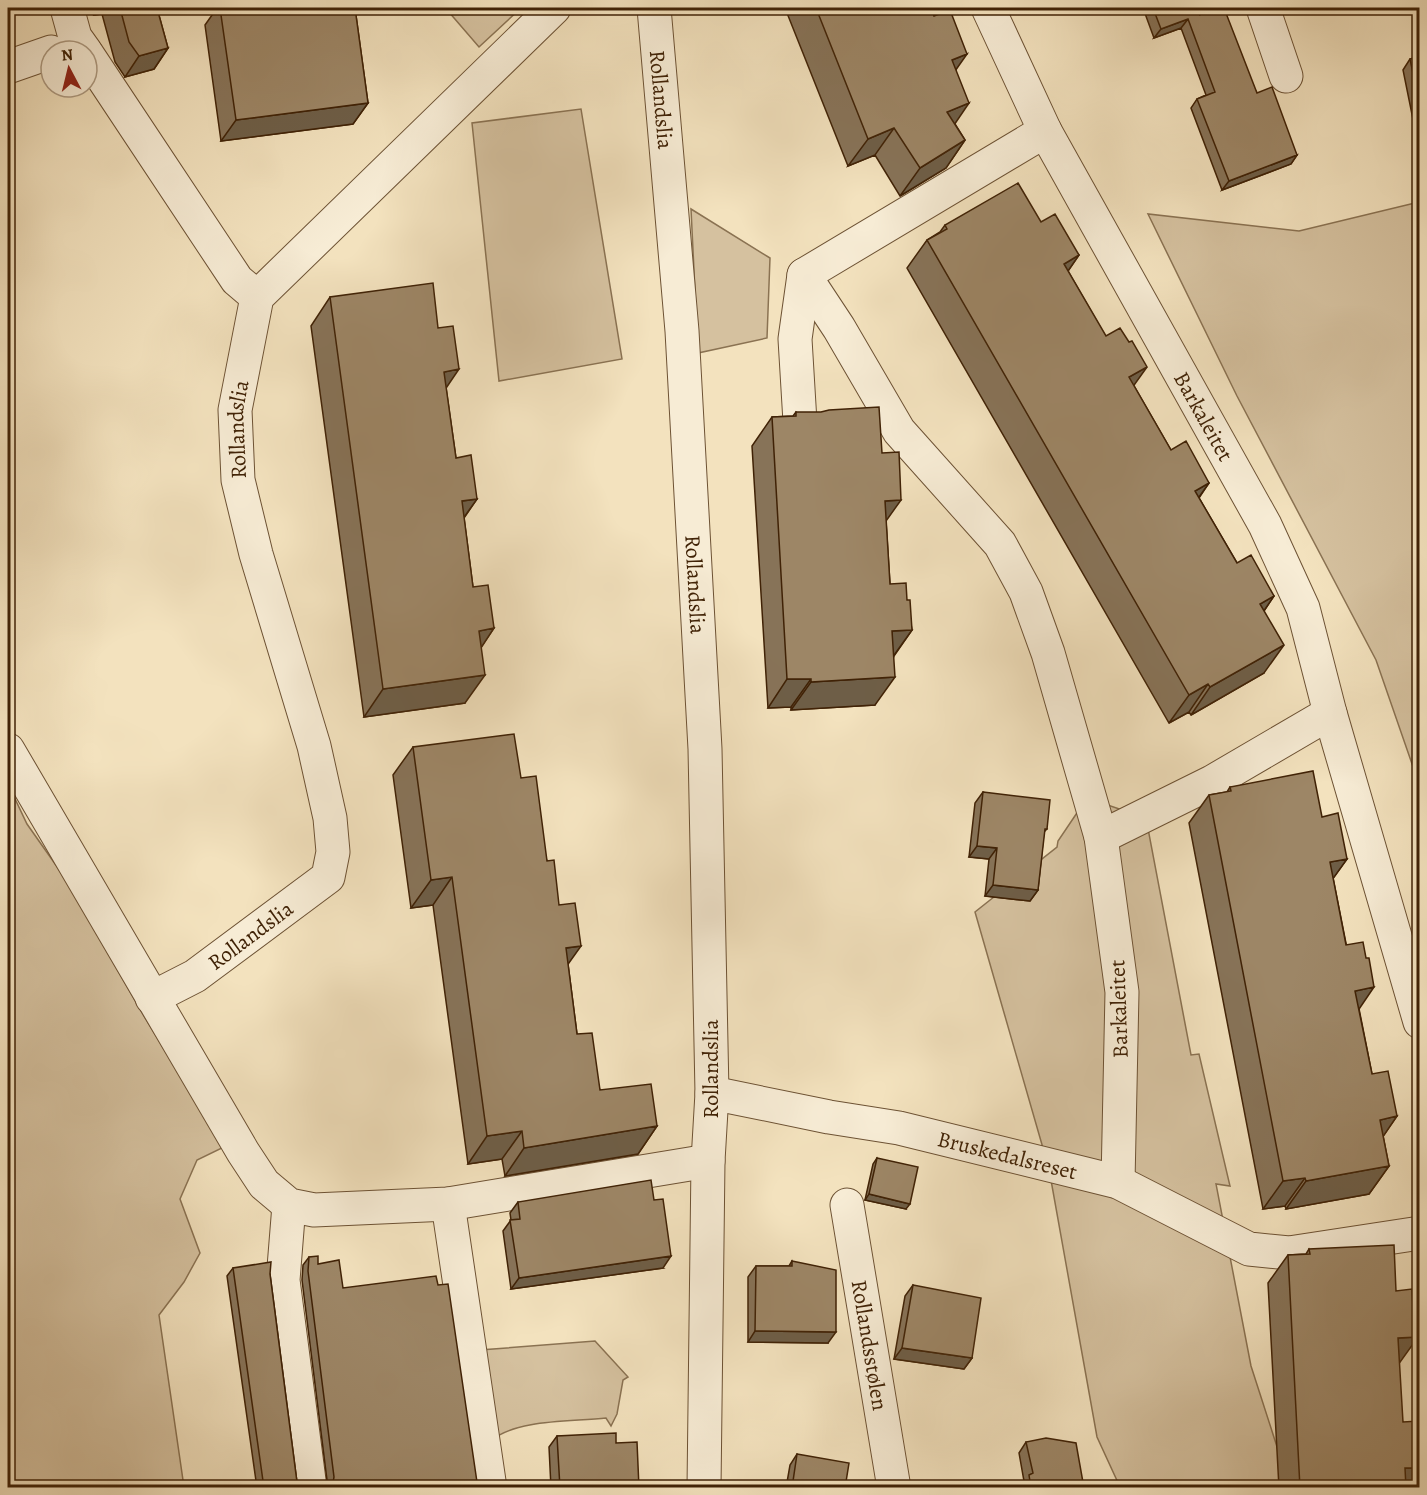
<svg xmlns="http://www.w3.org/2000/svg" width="1427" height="1495" font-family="Alegreya,serif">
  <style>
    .green { fill: #d5c19f; stroke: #8a7252; stroke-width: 1.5 }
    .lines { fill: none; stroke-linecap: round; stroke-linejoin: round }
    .minor-casing { stroke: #6d5234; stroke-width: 35 }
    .minor { stroke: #f7ecd5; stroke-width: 33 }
    .wall { fill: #877358; stroke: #402206; stroke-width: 1.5 }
    .shaded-wall { fill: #6e5e47; stroke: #402206; stroke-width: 1.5 }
    .building { fill: #9d8666; stroke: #402206; stroke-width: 1.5 }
    .labels { text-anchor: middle; stroke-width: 5; stroke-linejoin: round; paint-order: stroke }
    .street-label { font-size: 22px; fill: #402206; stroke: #f7ecd5 }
  </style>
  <rect width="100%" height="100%" fill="#f3e2be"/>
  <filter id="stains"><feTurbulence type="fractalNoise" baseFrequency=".00333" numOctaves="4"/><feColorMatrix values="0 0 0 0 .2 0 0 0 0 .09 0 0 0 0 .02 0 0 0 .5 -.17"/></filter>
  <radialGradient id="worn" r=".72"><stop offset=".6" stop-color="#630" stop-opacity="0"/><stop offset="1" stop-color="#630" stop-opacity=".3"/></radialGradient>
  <path class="green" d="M451,8H521L479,47L448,11Z
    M581,109L622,359L499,381L472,123Z
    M1419,202H1420L1419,784L1376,660L1237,396L1148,214L1299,231Z
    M691,209L770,258L767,338L698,353Z
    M8,784L27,824L65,878L144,1016L224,1147L197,1160L180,1199L200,1253L184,1282L159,1315L184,1487H8Z
    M1087,798L1146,818L1191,1055L1199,1054L1230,1186L1216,1184L1251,1366L1290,1487H1120L1097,1437L1049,1169L975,912L1057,847L1058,841Z
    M595,1341L628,1377L623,1380L617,1414L611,1426L606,1418C572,1422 518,1419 492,1440L480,1350Z"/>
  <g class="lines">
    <g class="minor-casing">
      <g id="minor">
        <path d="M67,8L75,37L85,51"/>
        <path id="s1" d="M654,8L682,331L705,749L712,1093L708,1161L704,1488"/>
        <path id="s2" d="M988,8L1045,131L1265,525L1303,608L1330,713L1420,1022"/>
        <path d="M1263,8L1286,76"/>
        <path d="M87,54L237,280L257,297"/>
        <path d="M8,67L51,52"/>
        <path d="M1045,131L804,275L839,328L899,431L1000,544L1026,592L1048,653L1101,837"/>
        <path d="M800,422L795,339L804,275"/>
        <path d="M8,750L243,1152L264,1184L289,1205L314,1210L448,1204L708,1161"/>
        <path id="s3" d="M152,998L195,976L328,877L333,852L330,818L314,746L256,554L238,480L235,410L257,297L554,8"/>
        <path id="s4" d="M712,1093L829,1117L899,1128L1118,1182L1249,1249L1289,1253L1420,1233"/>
        <path d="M1118,1182L1122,992L1101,837L1212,782L1330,713"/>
        <path d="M448,1204L490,1488"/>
        <path d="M289,1205L283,1280L310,1488"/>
        <path id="s5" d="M847,1205L894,1488"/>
      </g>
    </g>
    <use href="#minor" class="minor"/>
  </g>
  <path class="wall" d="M92,8H157L168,48L154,69L125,77L115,62L102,14L94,15Z
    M217,8H355L368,103L353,124L221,141L205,25Z
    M785,8H931L956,70L955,124L965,140L946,168L900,196L875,155L848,166Z
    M1143,8H1206L1207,12L1257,93L1297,155L1291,164L1222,190L1191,108L1197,99L1206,95L1181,28L1154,38Z
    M1419,57V149L1403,70L1410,59Z
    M1041,222L1079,255L1068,271L1171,450L1209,483L1199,498L1237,563L1274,596L1264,611V673L1191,715L1189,712L1169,723L907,268L927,240L940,232L945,225Z
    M330,297L446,388L456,458L477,499L464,518L473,587L494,628L481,647L465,703L364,717L311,326Z
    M796,412L886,521L890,584L907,600L912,630L894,656L875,705L791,710V707L768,708L752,446L772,417L793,416Z
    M413,747L521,778L547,861L568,964L577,1034L600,1090L657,1126L638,1154L505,1176L502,1159L468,1164L433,905L411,908L393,775Z
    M1230,787L1322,817L1347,859L1333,878L1372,1074L1397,1116L1383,1136L1389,1166L1369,1194L1286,1209L1285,1206L1263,1209L1189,823L1209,795L1227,792Z
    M983,792L1047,829L1044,832L1038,890L1030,901L985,896L989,859L969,857L975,803Z
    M877,1158L906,1209L865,1200L873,1164Z
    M518,1202L663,1268L511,1289L503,1231L511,1220L510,1213Z
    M1309,1249L1403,1422L1419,1472L1409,1488H1279L1268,1283L1288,1255L1306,1254Z
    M309,1257L318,1264L343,1288L480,1488H328L302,1280L303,1265Z
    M792,1261L828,1343L748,1342V1277L756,1266H789Z
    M233,1268L270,1274L297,1482L300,1488H257L227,1276Z
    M913,1285L972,1358L964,1369L894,1359L905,1296Z
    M557,1436L616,1443L639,1488H551L549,1447Z
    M1026,1442L1084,1488H1021V1486L1024,1481L1019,1453Z
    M797,1454L845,1488H786L790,1465Z"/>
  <path class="shaded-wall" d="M99,8H107L102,14L94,15Z
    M1188,19L1181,28L1154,38L1161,29Z
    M168,48L154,69L125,77L139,56Z
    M967,54L948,81L952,60Z
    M368,103L353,124L221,141L236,120Z
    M969,103L950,131L947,112Z
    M894,128L875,155L848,166L868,139Z
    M965,140L946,168L900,196L920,168Z
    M1297,155L1291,164L1222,190L1229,181Z
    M1079,255L1059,284L1064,264Z
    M1147,367L1127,395L1129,377Z
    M459,369L440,397L444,372Z
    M1209,483L1189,511L1195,491Z
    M477,499L457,527L462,501Z
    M901,500L881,528L885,501Z
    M1274,596L1255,624L1260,604Z
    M494,628L475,657L479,631Z
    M912,630L892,658V631Z
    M1284,645L1264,673L1191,715L1210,687Z
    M485,675L465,703L364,717L383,689Z
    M895,677L875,705L791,710L811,682Z
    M787,679H811L791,707L768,708Z
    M1208,684L1189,712L1169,723L1189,695Z
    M977,846L997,848L989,859L969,857Z
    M1347,859L1327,887L1330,862Z
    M452,877L433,905L411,908L431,880Z
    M993,885L1038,890L1030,901L985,896Z
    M581,946L561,974L566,948Z
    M1374,987L1355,1015V991Z
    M1397,1116L1378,1144L1380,1120Z
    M657,1126L638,1154L505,1176L524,1148Z
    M522,1131L502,1159L468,1164L487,1136Z
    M1389,1166L1369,1194L1286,1209L1306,1181Z
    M1305,1178L1285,1206L1263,1209L1283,1181Z
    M869,1194L910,1204L906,1209L865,1200Z
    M671,1256L663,1268L511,1289L519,1278Z
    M755,1331L836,1332L828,1343L748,1342Z
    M1418,1337L1398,1365V1338Z
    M902,1348L972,1358L964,1369L894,1359Z
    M1405,1468H1419V1472L1409,1488H1392Z"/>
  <path class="building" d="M120,8H157L168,48L139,56L129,42Z
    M220,8H355L368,103L236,120Z
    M816,8H931L934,16L950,10L967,54L952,60L969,103L947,112L965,140L920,168L894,128L868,139Z
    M1153,8H1206L1208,11L1199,15L1219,8H1224L1257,93L1272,87L1297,155L1229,181L1197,99L1215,92L1188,19L1161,29Z
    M1419,57V102L1410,59Z
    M1018,183L1041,222L1055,214L1079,255L1064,264L1106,336L1120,328L1129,342L1132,341L1147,367L1129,377L1171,450L1186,441L1209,483L1195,491L1237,563L1251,555L1274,596L1260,604L1284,645L1210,687L1208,684L1189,695L927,240L947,229L945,225Z
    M433,283L438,328L453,326L459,369L444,372L456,458L471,455L477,499L462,501L473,587L488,585L494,628L479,631L485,675L383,689L330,297Z
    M879,407L882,453L899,452L901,500L885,501L890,584L906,583L907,600H910L912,630L892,631L895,677L811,682V679H787L772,417L796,416V412H821L829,410Z
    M514,734L521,778L536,776L547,861L554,860L559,905L575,903L581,946L566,948L577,1034L592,1033L600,1090L651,1084L657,1126L524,1148L522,1131L487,1136L452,877L431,880L413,747Z
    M1313,771L1322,817L1338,813L1347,859L1330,862L1346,945L1363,942L1366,958H1369L1374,987L1355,991L1372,1074L1388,1071L1397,1116L1380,1120L1389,1166L1306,1181L1305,1178L1283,1181L1209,795L1231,791L1230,787Z
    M983,792L1050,800L1047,829H1045L1038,890L993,885L997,848L977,846Z
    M877,1158L918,1167L910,1204L869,1194Z
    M651,1180L654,1200L663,1199L671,1256L519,1278L510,1220L520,1219L518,1202Z
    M1394,1245L1396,1291L1412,1289L1413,1307H1417L1418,1337L1398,1338L1403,1422L1419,1421V1468H1405L1406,1488H1300L1288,1255L1310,1254L1309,1249Z
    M318,1256V1264L339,1260L343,1288L436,1276L438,1285L448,1284L477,1482L480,1488H332L334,1477L308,1271L309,1257Z
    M792,1261L836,1270V1332L755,1331L756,1266H792Z
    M271,1262L270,1274L297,1482L300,1488H264L233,1268Z
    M913,1285L981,1298L972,1358L902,1348Z
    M616,1433V1443L637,1442L639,1488H560L557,1436Z
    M1046,1438L1076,1443L1084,1488H1031L1029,1475L1033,1473L1026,1442Z
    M797,1454L849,1463L845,1488H792Z"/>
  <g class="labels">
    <g class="street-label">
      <text dy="8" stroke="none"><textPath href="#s1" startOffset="92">Rollandslia</textPath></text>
      <text dy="8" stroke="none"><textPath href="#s2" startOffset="462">Barkaleitet</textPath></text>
      <text dy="8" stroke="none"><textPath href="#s3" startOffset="675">Rollandslia</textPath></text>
      <text dy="8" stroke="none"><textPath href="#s1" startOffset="578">Rollandslia</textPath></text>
      <text dy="8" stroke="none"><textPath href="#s3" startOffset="117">Rollandslia</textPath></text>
      <text transform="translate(1118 1009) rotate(-92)" y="8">Barkaleitet</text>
      <text transform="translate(710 1069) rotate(-90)" y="8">Rollandslia</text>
      <text dy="8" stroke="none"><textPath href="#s4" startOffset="302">Bruskedalsreset</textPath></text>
      <text dy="8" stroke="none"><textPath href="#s5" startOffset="142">Rollandsstølen</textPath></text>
    </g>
  </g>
  <rect width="1427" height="1495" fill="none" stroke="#f3e2be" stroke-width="30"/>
  <rect x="9" y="9" width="1409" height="1477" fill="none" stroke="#402206" stroke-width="3"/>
  <rect x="15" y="15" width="1397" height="1465" fill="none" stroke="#402206" stroke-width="1.5"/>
  <g transform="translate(69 69) rotate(353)"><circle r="28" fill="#f7ecd5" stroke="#ae9b82" stroke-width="1.5"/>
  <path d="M0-4.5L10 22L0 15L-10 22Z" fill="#8f2418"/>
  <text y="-9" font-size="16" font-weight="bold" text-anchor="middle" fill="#402206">N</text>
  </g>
  <rect width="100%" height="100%" filter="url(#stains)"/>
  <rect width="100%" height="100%" fill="url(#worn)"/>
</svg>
